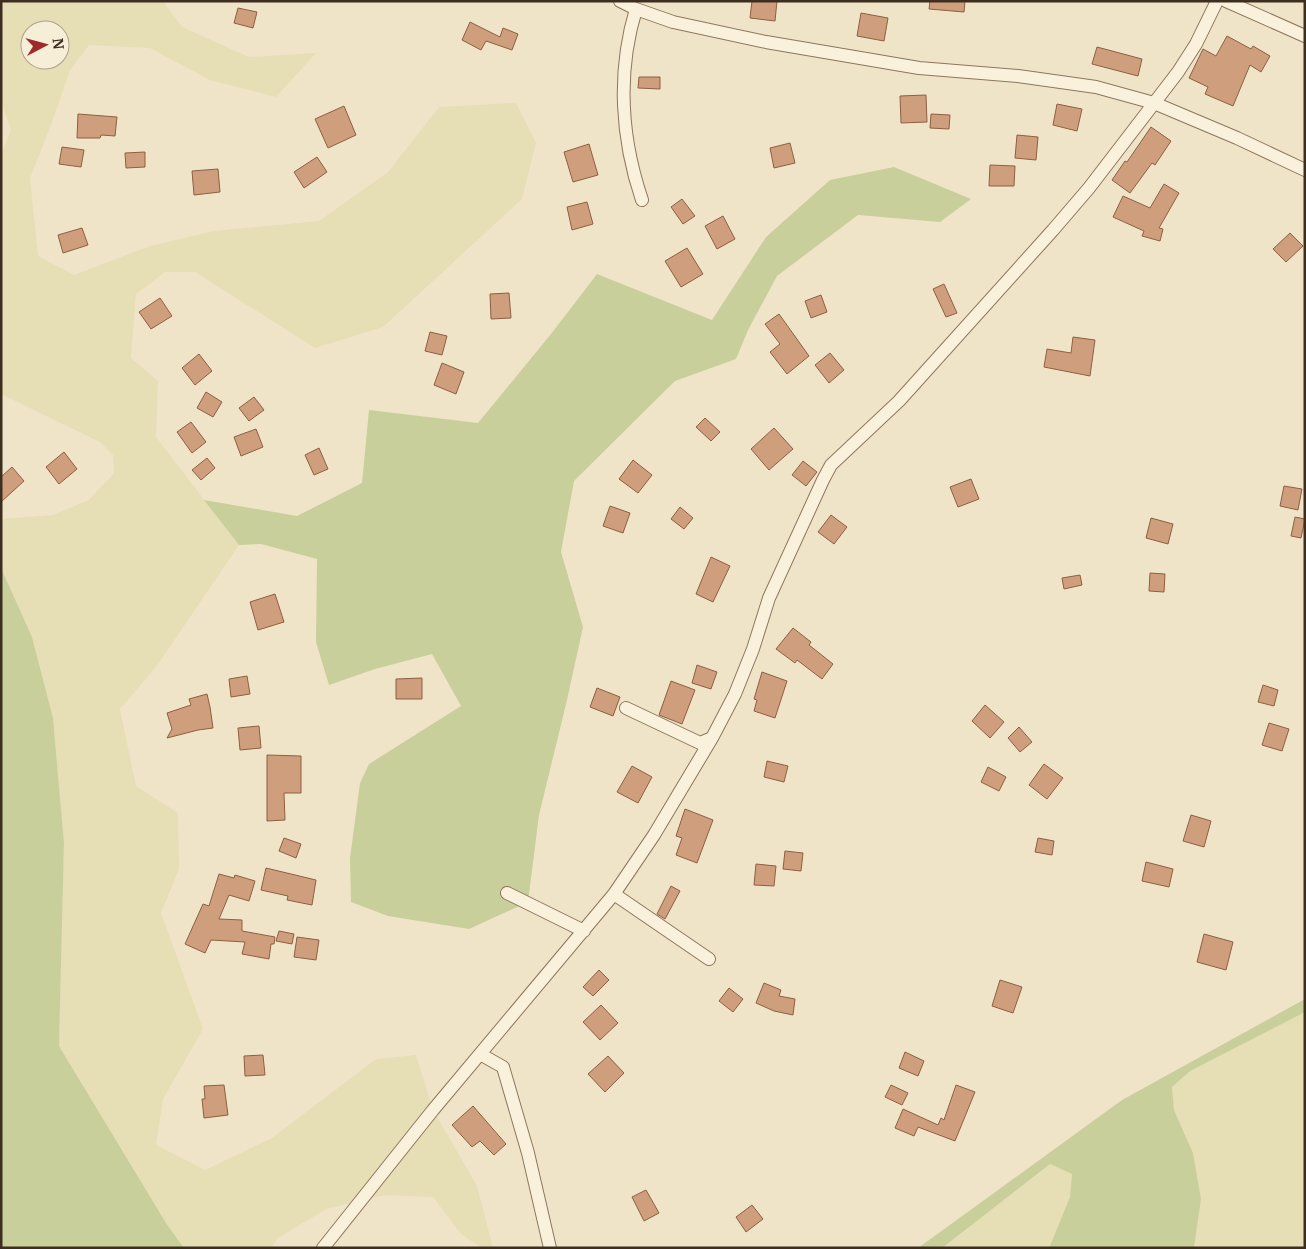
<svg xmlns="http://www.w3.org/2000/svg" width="1306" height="1249" font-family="Merriweather,serif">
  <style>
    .farmland { fill: #e6deb5; fill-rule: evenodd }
    .green { fill: #c9cf9b }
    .building { fill: #cf9f7d; stroke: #8d5f41 }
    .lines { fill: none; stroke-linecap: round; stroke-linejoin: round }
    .street-casing { stroke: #8d765c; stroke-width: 14 }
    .street { stroke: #faf1dc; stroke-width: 12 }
  </style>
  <rect width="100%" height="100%" fill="#f0e4c8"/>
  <path class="farmland" d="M1,1H163L182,27L249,57L316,53L276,97L210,80L150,48L89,45L70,70L51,125L30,178L38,256L74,275L150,246L214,231L319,221L388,172L439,107L516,103L536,143L522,199L383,327L315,348L195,272H165L136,294L131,358L158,381L156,437L239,545L156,667L120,709L136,786L178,813L179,869L161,913L203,1029L163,1099L156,1145L205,1170L272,1138L376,1059L416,1055L433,1110L477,1186L493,1248H482L461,1234L433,1197L385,1195L326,1209L278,1238L271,1248H184L166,1223L59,1046L64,843L53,718L32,637L1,568V519L53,515L89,500L114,473L113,455L100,442L1,394V154L11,130L1,100ZM30,30H60V60H30Z
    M1305,1012V1248H1194L1201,1199L1193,1153L1174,1110L1172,1087L1189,1071Z
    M1050,1164L1072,1174L1070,1197L1049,1248H942Z"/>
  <path class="green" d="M894,167L971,199L940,222L858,215L777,276L748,330L736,359L675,381L574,481L561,552L583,627L567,700L539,815L528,902L469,929L388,916L351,902L350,858L360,783L369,764L461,706L432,654L375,669L329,685L316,642L317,559L261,544L239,545L204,500L297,516L362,483L369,410L478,423L551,334L597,274L712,320L766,237L830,180Z
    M1,568L32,637L53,718L64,843L59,1046L166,1223L184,1248H1Z
    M1305,999V1012L1190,1071L1172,1087L1174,1110L1193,1153L1201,1199L1194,1248H1049L1070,1197L1072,1174L1050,1164L942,1248H918L1122,1100Z"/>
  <path class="building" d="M752,1H777L775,21L750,18Z
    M930,1H965L964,12L929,9Z
    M238,8L257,12L253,28L234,23Z
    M861,13L888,18L884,41L857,36Z
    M470,22L500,37L503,28L518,34L512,50L486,41L481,50L462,40Z
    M1227,36L1251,49L1253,46L1270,56L1261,72L1250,65L1233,106L1205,94L1208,87L1189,78L1203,49L1216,56Z
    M1097,47L1142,59L1138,76L1092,64Z
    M639,77H660V89L638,88Z
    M926,95L927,122L901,123L900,96Z
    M1057,104L1082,109L1077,131L1053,125Z
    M344,106L356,135L328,148L315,119Z
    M78,114L117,117L115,136L101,135L100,138H77Z
    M931,114L950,115L949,129L930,128Z
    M1151,127L1171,141L1155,165L1152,163L1130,193L1112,180L1125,161L1127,162Z
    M1017,135L1038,137L1036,160L1015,158Z
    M790,143L795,163L774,168L770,148Z
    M589,144L598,175L573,182L564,152Z
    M62,147L84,150L81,167L59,164Z
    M145,152V167L126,168L125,153Z
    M317,157L327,172L304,188L294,172Z
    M990,165L1015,166L1014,186H989Z
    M218,169L220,192L194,195L192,171Z
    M1164,184L1179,193L1159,228L1163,229L1160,241L1142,236L1144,231L1113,217L1123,196L1150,208Z
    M682,199L695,216L683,224L671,207Z
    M587,202L593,224L572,230L567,207Z
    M723,216L735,239L717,249L705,226Z
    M82,228L88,245L63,253L58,235Z
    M1290,233L1303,246L1286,262L1273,249Z
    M687,248L703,274L681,287L665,261Z
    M944,284L957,313L946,317L933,289Z
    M509,293L511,318L491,319L490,294Z
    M821,295L827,312L811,318L805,301Z
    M160,298L172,316L151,329L139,312Z
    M779,314L809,356L787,374L770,352L780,344L765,324Z
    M430,332L447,336L442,355L425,351Z
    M1073,337L1095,340L1090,376L1044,367L1047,349L1071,353Z
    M830,353L844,370L829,383L815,365Z
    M199,354L212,371L195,385L182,368Z
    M442,363L464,372L456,394L434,385Z
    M206,392L222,402L213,417L197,408Z
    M254,397L264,410L249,421L239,408Z
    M705,418L720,432L711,441L696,427Z
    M191,422L206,442L192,453L177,432Z
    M774,428L793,449L769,470L751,449Z
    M256,429L263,447L241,456L234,437Z
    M319,448L328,469L314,475L305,455Z
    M64,452L77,469L59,484L46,467Z
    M207,458L215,468L201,480L192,470Z
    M633,460L652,475L638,493L619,479Z
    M803,461L817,472L806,486L792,475Z
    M12,467L24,481L1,502V477Z
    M971,479L979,499L958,507L950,487Z
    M1284,486L1302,489L1298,510L1280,506Z
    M610,506L630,513L623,533L603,526Z
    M680,507L693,518L684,529L671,519Z
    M831,515L847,527L834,544L818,532Z
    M1295,517L1305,519L1301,538L1291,536Z
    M1151,518L1173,524L1168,544L1146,538Z
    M711,557L730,566L713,602L696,594Z
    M1150,573L1165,574L1164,592L1149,591Z
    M1080,575L1082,585L1064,589L1062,578Z
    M275,594L284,622L258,630L250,602Z
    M793,628L811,642L809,645L833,664L822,679L797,660L795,663L776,649Z
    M697,665L717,672L711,689L692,683Z
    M762,672L787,681L775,718L754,711L757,700L754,699Z
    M247,676L250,694L231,697L229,679Z
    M422,678V699H396V679Z
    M671,681L695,690L682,724L659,715Z
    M1263,685L1278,690L1274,706L1258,702Z
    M597,688L620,697L613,716L590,707Z
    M207,694L210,707L213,728L198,730L167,738L172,729L167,713L191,705L189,699Z
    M985,705L1004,722L990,738L972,721Z
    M1269,723L1289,729L1282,751L1262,745Z
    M259,726L261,748L240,750L238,728Z
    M1019,727L1032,742L1020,752L1008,738Z
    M267,755L301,756V793H284L285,820L267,821Z
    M767,761L788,766L784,782L764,777Z
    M1044,764L1063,778L1047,799L1029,785Z
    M632,766L652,777L638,803L617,792Z
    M988,767L1006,777L999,791L981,782Z
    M685,809L713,820L697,863L676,855L682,838L676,836Z
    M1191,815L1211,821L1204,847L1183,841Z
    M284,838L301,844L296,858L279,851Z
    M1038,838L1054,841L1052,855L1035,852Z
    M785,851L803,853L801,871L783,869Z
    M1146,862L1173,869L1169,887L1142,881Z
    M756,864L776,866L774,886L754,885Z
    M266,868L316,880L312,905L287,900L288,896L261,890Z
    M219,874L234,878L235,875L255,881L249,901L229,895L219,919L242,920V931L275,937L274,944H271L269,959L242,954L245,942L211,940L205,953L185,944L203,904L209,906Z
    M671,886L680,891L665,919L657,914Z
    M279,931L294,934L292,944L276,941Z
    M1204,934L1233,942L1226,970L1197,962Z
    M297,937L319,940L316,960L294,957Z
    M599,970L609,980L593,996L583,987Z
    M1000,980L1022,987L1013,1013L992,1006Z
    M764,983L781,990L779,996L795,999L793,1015L774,1011L756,1003Z
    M729,988L743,999L733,1012L719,1001Z
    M601,1005L618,1023L600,1040L583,1022Z
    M905,1052L924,1061L918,1076L899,1068Z
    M263,1055L265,1075L245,1076L244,1056Z
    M608,1056L624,1073L605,1092L588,1074Z
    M224,1085L228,1115L204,1118L202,1099H205L204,1086Z
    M891,1085L908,1093L902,1105L885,1097Z
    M956,1085L975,1092L955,1141L918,1127L914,1136L895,1128L903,1109L938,1125L941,1118L944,1120Z
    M473,1106L506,1144L494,1155L480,1141L472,1147L452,1125Z
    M646,1190L659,1213L644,1221L632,1197Z
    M752,1205L763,1219L746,1232L736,1217Z"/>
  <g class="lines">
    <g class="street-casing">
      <path id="street" d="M620,1L636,9L673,22L766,42L919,68L1018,76L1096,87L1154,103L1237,138L1305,170
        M1226,1L1305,36
        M636,9C617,72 621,138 642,200
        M626,708L700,743L712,738
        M507,893L584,931
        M614,894L709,959
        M480,1054L503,1067L528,1153L550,1248
        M323,1248L433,1110L614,894L654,835L712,738L735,694L753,649L769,598L823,480L831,465L899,401L1053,230L1089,188L1178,72L1196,44L1217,1"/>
    </g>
    <use href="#street" class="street"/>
  </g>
  <rect width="1306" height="1249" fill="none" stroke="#3d2e20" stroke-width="5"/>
  <g transform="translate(45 45) rotate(84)"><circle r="24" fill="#f7eed8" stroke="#ada18e"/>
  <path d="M0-4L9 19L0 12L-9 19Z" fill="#9e2a2b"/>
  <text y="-8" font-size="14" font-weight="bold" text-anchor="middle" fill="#3d2e20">N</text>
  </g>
</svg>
